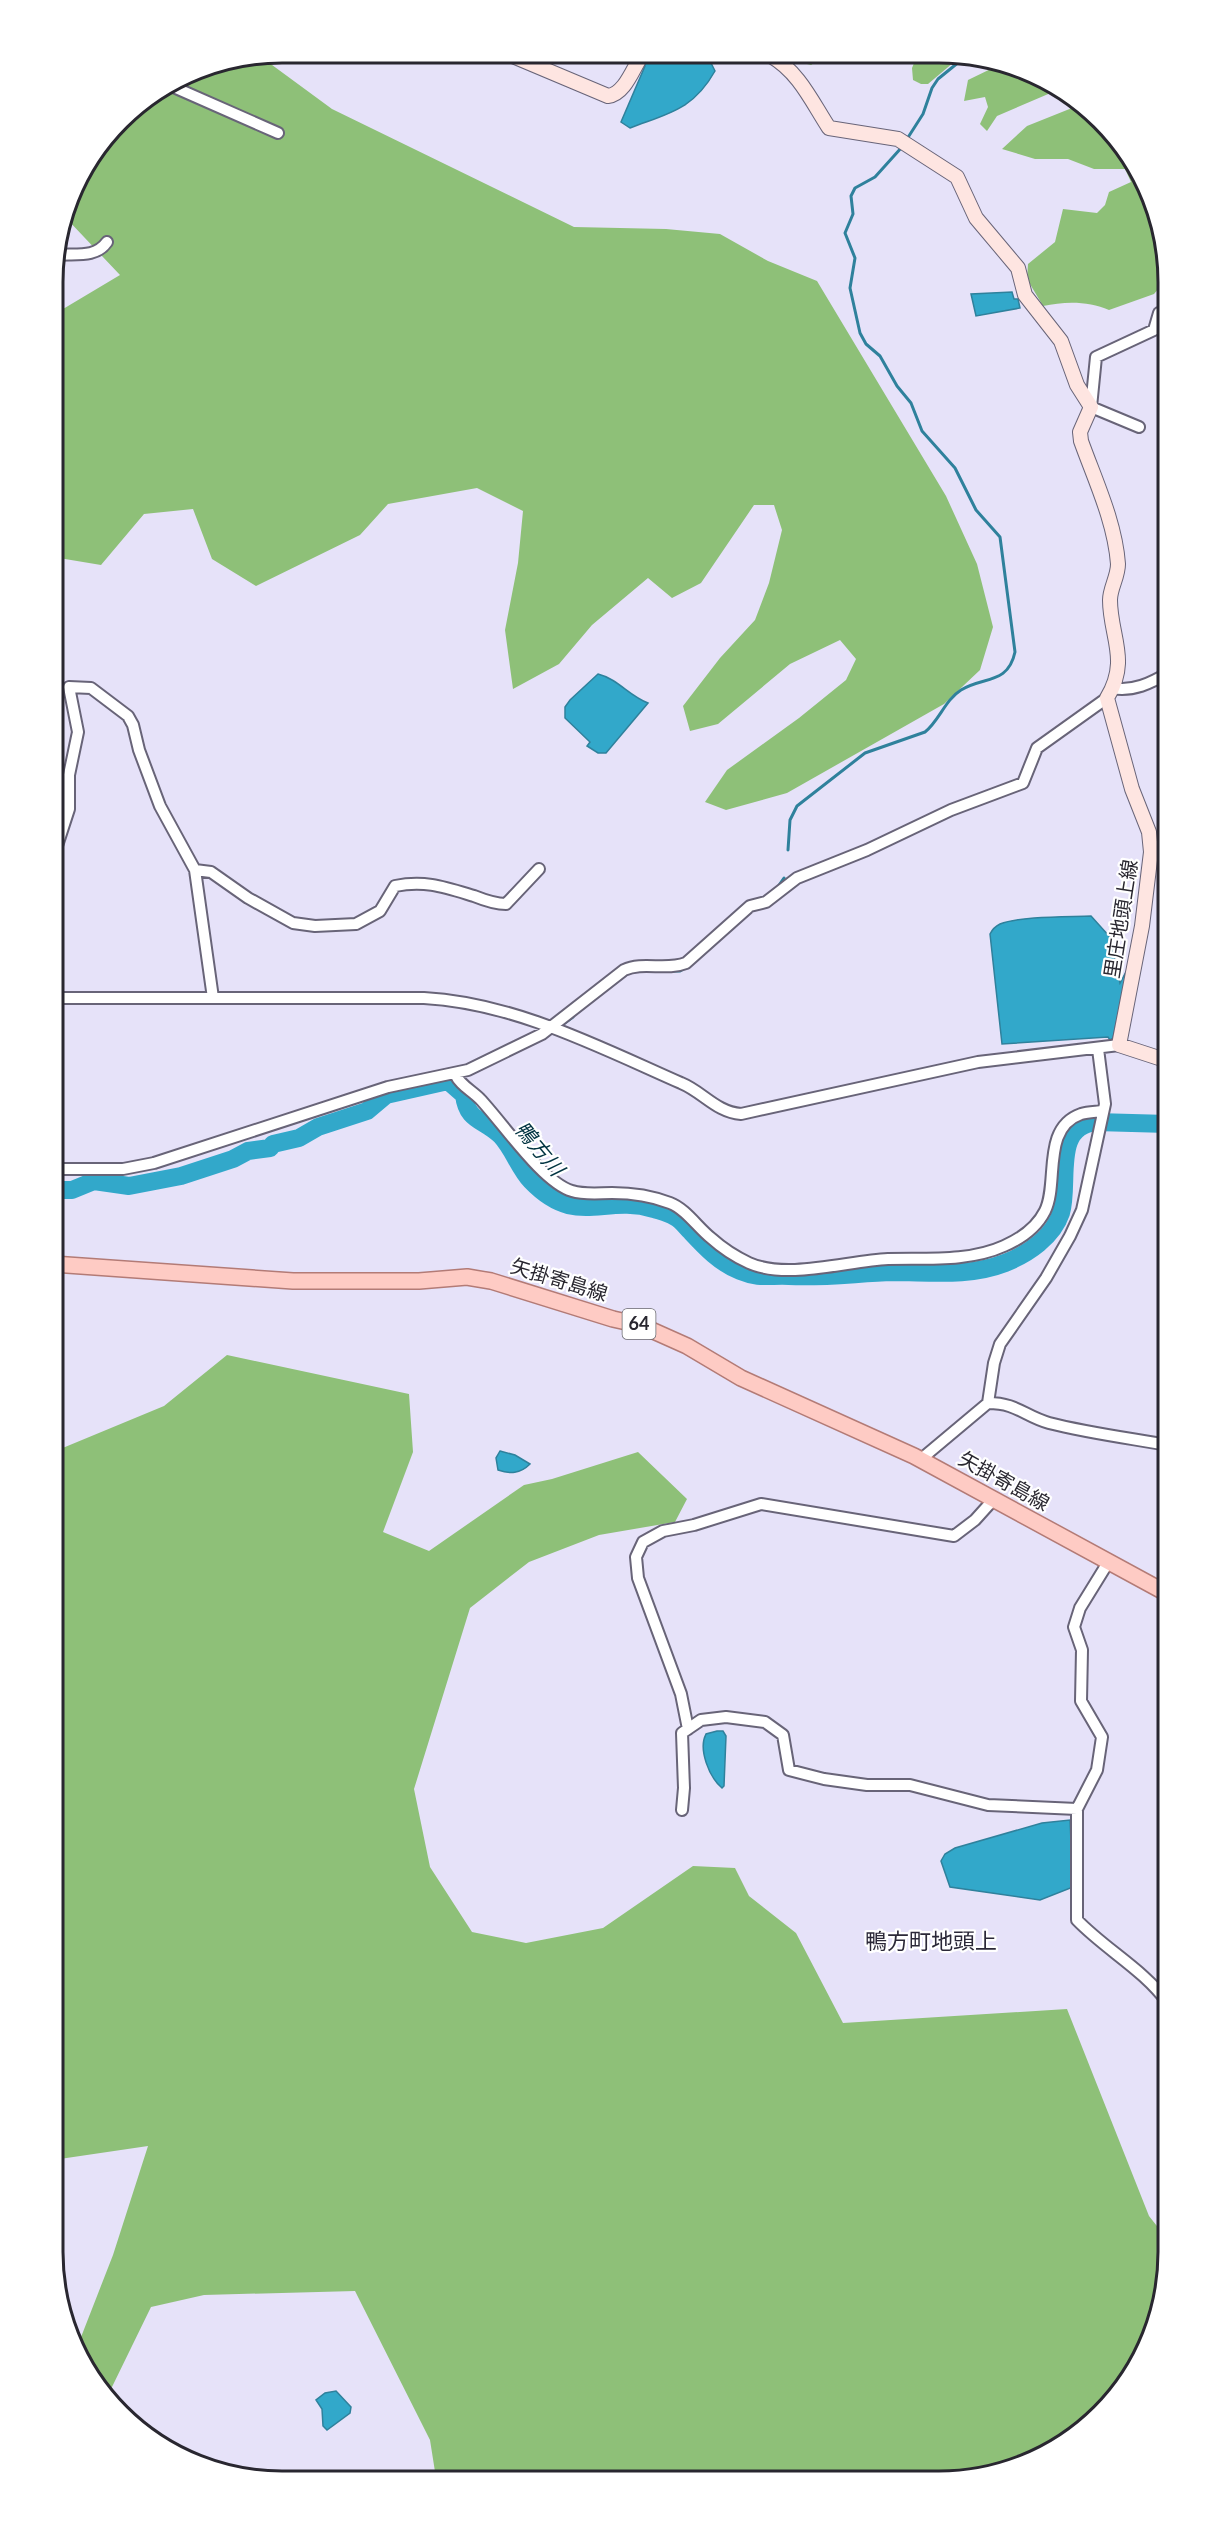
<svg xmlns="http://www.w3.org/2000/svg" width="1221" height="2534" font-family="Lato,'Noto Sans JP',sans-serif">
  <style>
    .forest { fill: #8ec078 }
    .water { fill: #32a8ca; stroke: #2f819c; stroke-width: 1.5 }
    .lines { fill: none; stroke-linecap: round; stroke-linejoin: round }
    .stream { stroke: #2f819c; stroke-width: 3 }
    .river { stroke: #32a8ca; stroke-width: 18 }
    .minor-casing { stroke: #686478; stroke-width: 14 }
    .secondary-casing { stroke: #686478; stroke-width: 16 }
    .primary-casing { stroke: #b37b76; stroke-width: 18 }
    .minor { stroke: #fff; stroke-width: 10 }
    .secondary { stroke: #fee5e1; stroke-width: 14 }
    .primary { stroke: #fecbc4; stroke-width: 15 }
    .labels { text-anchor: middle; stroke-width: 4.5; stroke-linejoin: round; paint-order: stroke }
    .shield { fill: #fff; stroke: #69686e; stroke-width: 1.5 }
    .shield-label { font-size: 18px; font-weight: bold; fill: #292730 }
    .street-label { font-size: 20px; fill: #292730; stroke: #fff }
    .water-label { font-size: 21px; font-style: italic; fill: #003341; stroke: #fff }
    .quarter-label { font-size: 22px; fill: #2b2838; stroke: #fff }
    .rim { fill: none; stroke: #292730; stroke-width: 3 }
  </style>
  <rect width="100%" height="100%" fill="#e6e2f9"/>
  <path class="forest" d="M794,56H825L811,65L803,63Z
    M917,56L960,57L928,84H921L913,80L912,68Z
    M268,62L332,109L574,227L666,229L720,234L768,261L817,281L946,496L977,564L993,627L980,670L944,704L787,793L726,810L705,802L727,770L799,718L846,680L856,659L840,640L790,664L718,724L690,731L683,706L720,658L755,620L769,583L782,530L774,505H754L701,583L672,598L648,578L592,625L559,664L513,689L505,630L518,563L523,511L477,488L388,504L360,535L256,586L212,559L193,509L144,514L101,565L53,557V315L120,275L66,218L76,181L130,110L181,78Z
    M1003,63L1041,76L1060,89L997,116L987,131L980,124L988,107L985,97L964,101L968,80Z
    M1082,104L1091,110L1130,155L1161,222L1168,282L1160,287L1154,294L1109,310C1089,301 1065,301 1043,306L1027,279L1028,264L1055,242L1063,209L1097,213L1105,205L1109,192L1131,182L1125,169H1094L1068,159H1035L1002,149L1027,126Z
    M227,1355L409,1394L413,1452L383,1532L429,1551L524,1485L552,1479L638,1452L687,1499L675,1522L599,1535L529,1562L470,1608L414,1789L430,1867L472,1932L526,1943L603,1928L693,1866L735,1868L749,1896L796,1933L843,2023L1067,2009L1149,2216L1168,2240V2267L1151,2340L1112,2403L1066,2443L999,2474L939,2481L436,2478L430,2440L355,2291L204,2295L151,2307L111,2389L80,2358L76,2350L113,2255L148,2146L53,2160V1452L164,1406Z"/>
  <path class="water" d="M648,55H703L709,59L715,71C693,110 669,113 630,128L621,122L645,66L643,61Z
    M1012,292L1014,299H1018L1020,308L976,316L971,294Z
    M598,674C618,679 629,696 648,703L606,753H598L587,746L590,742L565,718V707L570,700Z
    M1091,916L1110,937L1120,983L1128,968L1113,1038L1110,1040L1108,1037L1002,1044L990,934C992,930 996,926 1000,924C1021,916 1068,917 1091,916Z
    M500,1451L515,1455L530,1464C520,1474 510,1474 498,1470L496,1458Z
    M717,1731H723L726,1736L724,1786L722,1788C709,1777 698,1749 706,1734Z
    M1070,1820L1071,1841H1075L1073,1887L1040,1900L950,1887L941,1861L945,1854L955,1848L1042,1823Z
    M336,2391L351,2407L350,2413L327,2430L323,2426L322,2409L316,2400L325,2393Z"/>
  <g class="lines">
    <path class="stream" d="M907,139L923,114L932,88L938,79L965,57
      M788,850L790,820L797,806L865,753L925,732C939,721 945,700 961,690C983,676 1008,685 1015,652L1000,537L976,510L955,468L922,431L911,403L897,386L880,356L866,344L860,333L850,288L855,258L845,233L853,214L851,196L855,188L875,177L902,147
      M777,888L784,878
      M665,971H680L685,968
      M559,1027L573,1017"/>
    <path class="river" d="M53,1190H72L94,1181L129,1186L181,1176L233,1159L248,1151L270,1148L273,1144L299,1138L318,1127L367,1111L386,1095L448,1081L464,1095C467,1122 484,1119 501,1136C513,1149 519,1168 531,1181C576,1228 603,1194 654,1209C660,1211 669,1213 675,1217C681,1220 686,1227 691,1232C706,1248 720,1263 740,1271C759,1279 770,1275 789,1276C824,1278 858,1273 893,1272C931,1272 969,1277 1005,1263C1028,1254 1053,1237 1061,1213C1070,1183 1052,1126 1096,1122L1168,1124"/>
    <g class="minor-casing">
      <path id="minor" d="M169,85L278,133
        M56,255C74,253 95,259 107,242
        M1139,427L1091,407L1096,357L1154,330L1159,313
        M1112,688C1133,692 1151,683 1168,673
        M53,858L69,809V775L78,732L69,687L91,688L128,716L133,725L139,750L160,806L195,870L213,998
        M195,870L211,872L248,898L293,923L315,926L356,924L380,911L395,886C425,880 444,887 474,896C484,900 495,904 506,904L539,869
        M53,998H424C515,1003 599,1047 681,1083C703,1092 716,1112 741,1114L978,1062L1119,1045
        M455,1074C460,1085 471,1090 480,1099C502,1122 543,1183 572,1191C585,1195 599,1193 612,1193C632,1193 652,1196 670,1203C686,1209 698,1228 711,1238C721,1247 736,1257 749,1263C787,1280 847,1261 888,1259C926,1258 969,1262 1004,1246C1020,1239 1037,1227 1045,1211C1059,1183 1041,1128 1081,1114C1088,1112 1096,1112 1103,1111
        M53,1169H123L154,1163L388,1087L468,1070L542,1034L624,970C643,961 666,971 686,963L750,906L766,902L797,878L867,850L951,810L1023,783L1037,748L1107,698
        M988,1403C1017,1403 1024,1416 1049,1423C1088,1433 1128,1438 1168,1445
        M920,1460L988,1403L994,1363L1000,1344L1046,1278L1070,1236L1082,1210L1105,1104L1098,1049
        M1109,1561L1080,1608L1074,1627L1082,1650L1081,1701L1102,1737L1097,1770L1077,1809V1920C1106,1950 1143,1969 1168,2003
        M688,1729L681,1694L638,1578L636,1557L643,1542L663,1531L694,1525L761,1504L954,1536L975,1520L993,1500
        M682,1810L684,1788L682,1733L701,1720L726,1717L765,1722L783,1735L789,1770L824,1779L867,1785H910L988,1805L1077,1809"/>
    </g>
    <g class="secondary-casing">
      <path id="secondary" d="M508,54L608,96C625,94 633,68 642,55
        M771,56C799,72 812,102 829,128L898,139L957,177L976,218L1018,268L1025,295L1061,341L1077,385L1091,407L1080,432L1081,441C1095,480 1115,522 1118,564C1118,577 1110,588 1110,600C1110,636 1130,660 1107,698L1132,789L1149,832L1151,852L1142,926L1119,1045L1168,1061"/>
    </g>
    <g class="primary-casing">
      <path id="primary" d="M53,1264L293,1281H419L467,1277L491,1281L613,1319L640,1325L687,1346L741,1378L914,1456L1168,1594"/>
    </g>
    <use href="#minor" class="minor"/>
    <use href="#secondary" class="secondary"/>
    <use href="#primary" class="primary"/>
  </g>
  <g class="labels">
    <rect class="shield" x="622.5" y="1309" width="33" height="30" rx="4.5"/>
    <g class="shield-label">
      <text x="639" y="1330">64</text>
    </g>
    <g class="street-label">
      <text transform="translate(1121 919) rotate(-81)" y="7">里庄地頭上線</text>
      <text transform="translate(559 1280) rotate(17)" y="7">矢掛寄島線</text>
      <text transform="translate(1004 1481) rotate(29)" y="7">矢掛寄島線</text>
    </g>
    <g class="water-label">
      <text transform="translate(539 1149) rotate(50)" y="7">鴨方川</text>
    </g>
    <g class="quarter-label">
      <text x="931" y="1949">鴨方町地頭上</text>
    </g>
  </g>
  <path d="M0 0H1221V2534H0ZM282 63H939A219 219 0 0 1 1158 282V2252A219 219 0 0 1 939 2471H282A219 219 0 0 1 63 2252V282A219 219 0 0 1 282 63Z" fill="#fff" fill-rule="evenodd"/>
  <path class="rim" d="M282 63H939A219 219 0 0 1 1158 282V2252A219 219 0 0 1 939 2471H282A219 219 0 0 1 63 2252V282A219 219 0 0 1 282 63Z"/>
</svg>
